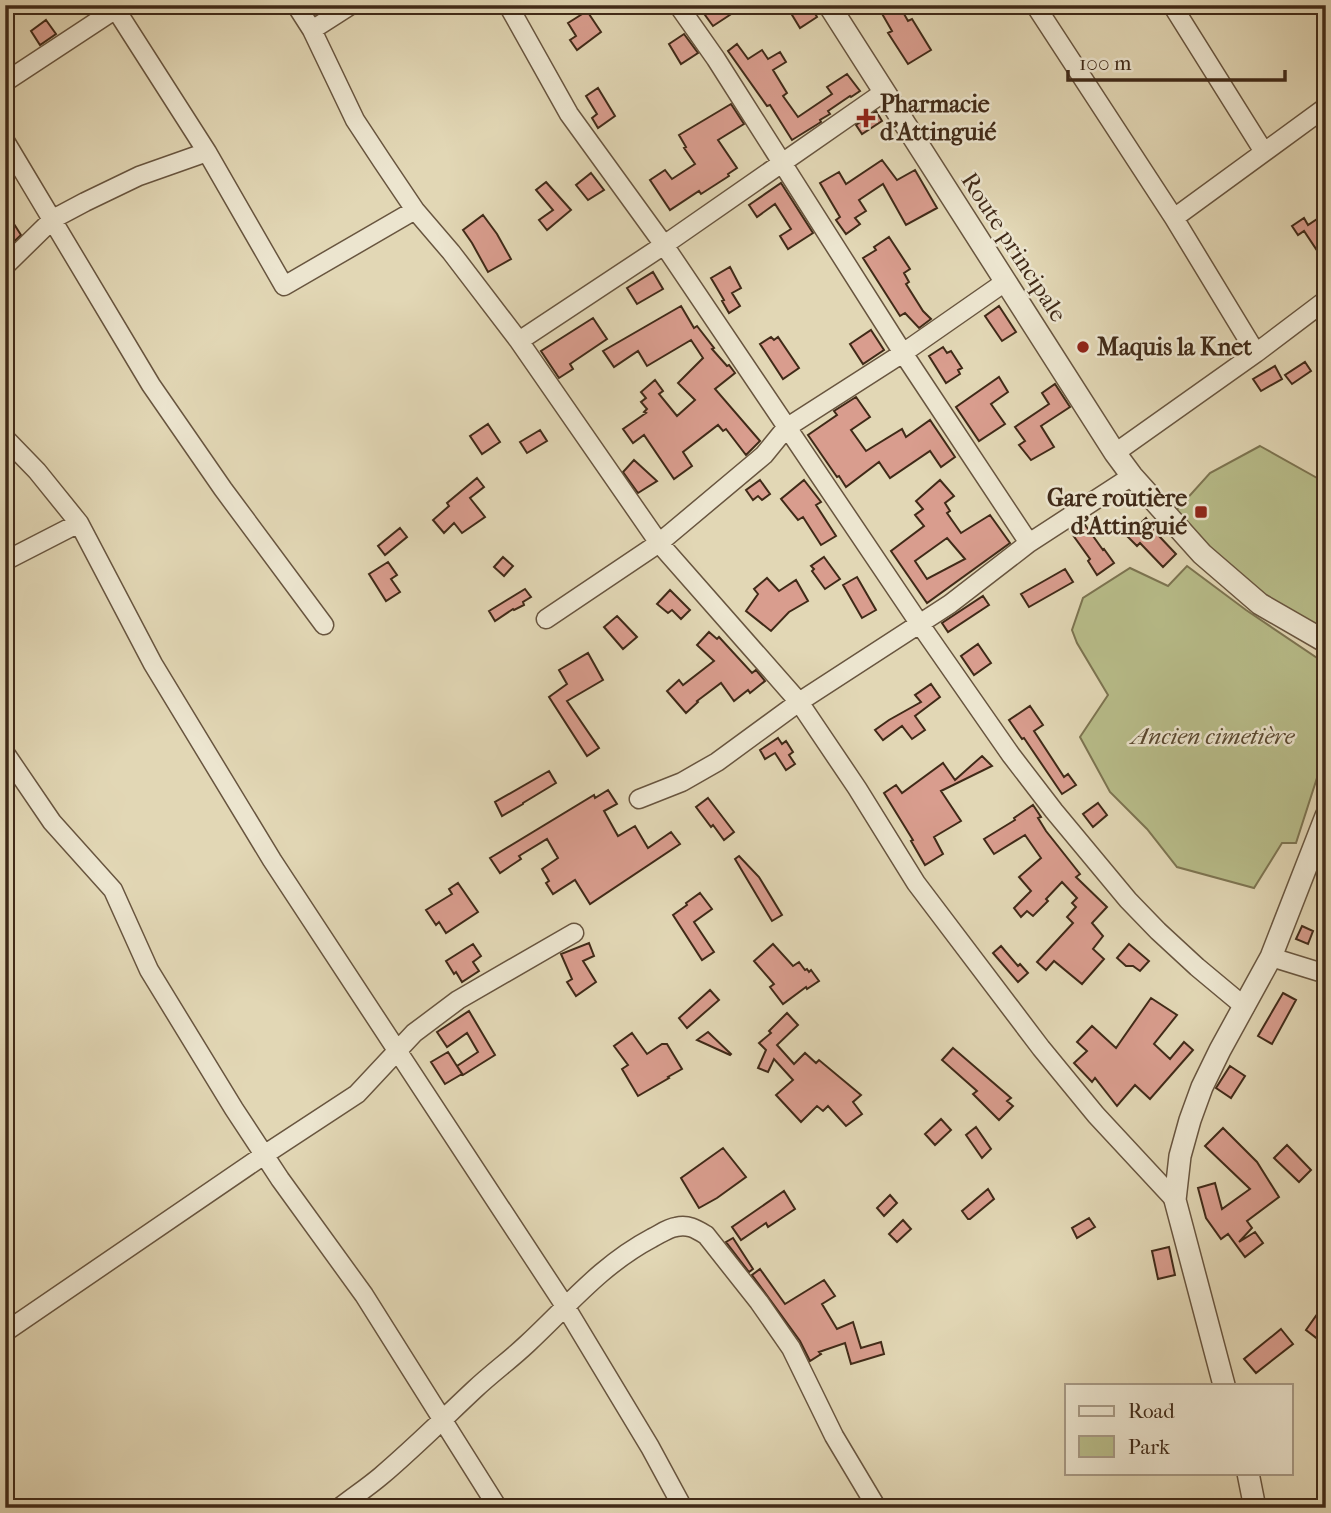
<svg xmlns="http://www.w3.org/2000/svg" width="1331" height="1513" font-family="'IM FELL French Canon',serif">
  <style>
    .green { fill: #b8bd8a; stroke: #7c7451; stroke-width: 2 }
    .building { fill: #d99d8e; stroke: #402a18; stroke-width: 2; fill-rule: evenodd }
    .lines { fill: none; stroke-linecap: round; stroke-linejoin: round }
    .minor-casing { stroke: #68553f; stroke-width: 21 }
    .tertiary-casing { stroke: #68553f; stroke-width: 24 }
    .minor { stroke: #ece5cf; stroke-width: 18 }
    .tertiary { stroke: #ece5cf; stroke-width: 21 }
    .poi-dot { fill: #8f2418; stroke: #ece5cf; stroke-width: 2.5 }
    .labels { text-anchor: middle; stroke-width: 5; stroke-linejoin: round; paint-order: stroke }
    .poi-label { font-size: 24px; font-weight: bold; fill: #402a18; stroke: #ece5cf; text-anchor: start }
    .street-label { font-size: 24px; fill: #402a18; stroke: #ece5cf }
    .park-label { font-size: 24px; font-style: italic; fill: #58472f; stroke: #ece5cf }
  </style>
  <rect width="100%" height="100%" fill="#e2d7b5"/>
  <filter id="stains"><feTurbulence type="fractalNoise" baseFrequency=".00286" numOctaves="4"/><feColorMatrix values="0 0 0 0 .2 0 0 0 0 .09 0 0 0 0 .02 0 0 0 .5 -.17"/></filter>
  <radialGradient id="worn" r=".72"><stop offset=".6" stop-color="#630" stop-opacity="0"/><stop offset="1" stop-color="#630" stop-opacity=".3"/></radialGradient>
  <path class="green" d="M1260,446L1326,483V634L1230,573L1174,513L1210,473Z
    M1187,566L1246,610L1326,664V750L1296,843H1282L1254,888L1177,867L1147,829L1110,792L1080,737L1108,695L1077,643L1072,630L1083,598L1130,568L1168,586Z"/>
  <path class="building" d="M719,5H745L713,26L705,15Z
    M786,5H810L817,17L800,28Z
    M877,5H899L908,21L912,19L931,50L908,64L888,33L892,31Z
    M587,11L601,32L577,50L570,40L576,36L568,23Z
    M46,20L56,34L40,45L31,31Z
    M684,34L698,53L681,64L669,44Z
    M737,44L748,59L762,50L768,59L780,52L786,62L773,70L787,93L783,96L798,117L832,94L827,87L847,74L860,91L851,97L850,96L828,111L830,114L820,120L821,122L792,140L770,105L767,106L728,51Z
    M598,88L615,116L598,128L592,118L597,114L586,96Z
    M731,104L744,124L718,140L737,168L728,174L729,176L701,194L699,191L670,210L650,180L665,170L672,179L695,164L684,148L686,147L679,135Z
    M876,111L882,121L862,134L856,125Z
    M882,160L897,180L915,170L937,208L906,225L883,184L859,200L866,211L855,218L860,224L846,234L836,220L840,217L820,183L839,172L846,184Z
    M591,173L604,190L588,200L576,185Z
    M546,182L571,210L547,230L539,220L553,210L536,190Z
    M781,183L813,233L788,249L780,236L791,229L775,204L757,217L749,205Z
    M1326,213V264L1304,231L1298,235L1292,226L1304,218L1308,225Z
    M483,215L497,234L511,259L488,272L472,243L463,230Z
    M14,224L21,235L5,250V230Z
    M889,237L910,269L904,273L909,282L906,284L923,311L931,319L919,328L905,313L900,316L863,258L876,250L874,247Z
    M730,267L741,288L732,293L740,306L729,313L722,301L724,300L711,278Z
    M653,272L663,289L637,304L627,288Z
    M681,306L694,328L697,326L714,348L712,349L727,366L729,365L735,373L715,389L760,441L746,455L726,429L723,431L718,425L683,452L692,466L674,479L644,435L633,443L623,429L646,413L644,412L647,409L641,402L646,398L641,392L655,380L663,391L659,394L677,416L695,400L678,383L703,358L691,340L647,366L638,351L614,367L603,351Z
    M999,306L1016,332L1002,341L985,316Z
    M593,318L607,339L570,364L573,369L559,378L541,351Z
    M871,330L884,350L863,364L850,344Z
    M771,337L774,340L778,337L799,368L783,379L760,344Z
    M943,347L947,353L951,351L962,368L958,370L960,374L946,383L929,356Z
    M1305,362L1311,371L1292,384L1285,375Z
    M1275,366L1282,379L1261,391L1253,379Z
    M999,377L1008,392L991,404L1005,424L979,441L956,407Z
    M1055,384L1070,407L1041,426L1054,447L1031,460L1019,445L1025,441L1015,427L1049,404L1042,393Z
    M856,397L870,417L851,430L866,451L902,429L906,437L930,420L955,457L941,467L930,451L890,478L879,462L846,487L839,476L837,477L808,435L837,415L834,411Z
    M488,424L500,442L482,454L470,436Z
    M540,430L547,441L527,453L520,442Z
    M634,460L657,481L638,493L623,472Z
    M477,478L484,487L470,498L485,517L462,533L454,523L444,533L433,520L449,506L447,503Z
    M760,480L770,494L762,500L758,496L753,500L746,490Z
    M804,480L821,502L816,505L836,536L821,545L803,517L798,520L781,499Z
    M940,480L954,496L945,503L950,511L947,513L961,533L990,515L1010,543L927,603L891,551L924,526L915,515L923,509L916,501ZM947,538L965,559L927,579L915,561Z
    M1146,518L1159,536L1176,554L1163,567L1140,543L1137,546L1127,536Z
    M1083,522L1103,550L1104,549L1114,563L1097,575L1088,561L1090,559L1070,531Z
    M400,528L407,537L385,555L378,546Z
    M503,557L513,566L504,576L494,567Z
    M824,557L840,579L825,589L812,571L814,569L811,566Z
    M388,562L397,575L391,579L400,592L386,601L369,574Z
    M1065,569L1073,582L1029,607L1021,594Z
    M857,577L876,610L862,618L843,585Z
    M767,578L779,591L796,580L808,601L789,612L771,631L746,611L758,594L754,589Z
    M525,589L531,597L523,602L524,605L514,610L513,609L495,621L489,611Z
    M670,590L690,610L681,619L672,610L668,613L657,604Z
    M983,596L989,605L948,632L942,623Z
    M617,616L637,637L623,649L604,627Z
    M709,632L717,639L719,637L752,673L756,670L765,681L750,693L748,690L734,701L721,683L697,701L698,702L686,713L667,691L679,680L683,685L714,661L697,645Z
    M978,644L991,663L974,675L961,656Z
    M588,653L603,680L567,701L599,748L587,756L549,697L567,684L559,670Z
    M931,684L940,697L915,716L925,730L912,739L902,726L883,740L875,730L889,720L921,702L915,695Z
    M1030,706L1043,725L1034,731L1064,777L1068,774L1076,785L1062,794L1024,738L1022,739L1009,720Z
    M778,738L782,744L786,741L793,752L789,755L795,764L786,770L775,753L765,759L760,750Z
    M982,756L992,766L941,791L961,821L934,837L943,854L925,865L911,841L913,840L884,793L896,785L902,793L943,763L955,780Z
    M549,771L556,783L523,803V804L502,816L495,802Z
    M608,790L617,804L604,811L618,836L635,826L648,848L671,832L680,844L590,904L575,880L553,894L546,883L549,881L542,869L558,858L547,839L519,856L521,859L500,873L490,858L594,795L595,798Z
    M708,798L734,832L724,840L713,825L711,827L696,807Z
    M1098,803L1107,815L1093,827L1083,814Z
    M1033,805L1041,817L1038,818L1046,831L1080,874L1076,877L1107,907L1092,923L1103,936L1093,949L1104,959L1082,984L1054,961L1046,970L1037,962L1073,923L1067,917L1076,907L1072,903L1077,898L1062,882L1046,899L1048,901L1033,916L1027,911L1021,917L1014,908L1031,891L1019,877L1041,858L1025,835L994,854L984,839L1015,820L1014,818Z
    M739,856L759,877L782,915L772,921L735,859Z
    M458,883L478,912L446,933L439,922L436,925L426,910L452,894L449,889Z
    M700,893L712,909L694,922L714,952L702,960L673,915L687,905L686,903Z
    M1302,926L1313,931L1308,944L1296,939Z
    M589,943L594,956L583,961L596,982L576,996L567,982L572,979L561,954Z
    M473,944L481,956L473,962L479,971L462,982L456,972L454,974L446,961Z
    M773,944L793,966L799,962L805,970L807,969L809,972L811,970L819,981L807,989L806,987L783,1004L770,987L774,984L754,961Z
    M1129,944L1149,961L1140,971L1133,966H1126L1117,958Z
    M1001,946L1018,966L1020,964L1028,973L1018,982L993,953Z
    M710,990L719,1000L687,1028L679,1018Z
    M1283,993L1296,1000L1272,1044L1258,1036Z
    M1151,998L1177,1015L1154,1044L1170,1059L1184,1042L1193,1050L1150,1099L1135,1085L1117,1106L1095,1078L1092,1082L1074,1063L1087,1051L1077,1042L1092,1026L1116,1048Z
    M469,1011L495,1055L463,1075L457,1066L478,1052L467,1033L447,1047L437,1032Z
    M787,1013L798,1025L777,1045L794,1064L805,1053L816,1063L819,1060L861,1095L853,1102L862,1114L846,1126L828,1106L823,1111L817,1106L801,1122L776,1095L793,1080L774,1059L768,1072L758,1068L766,1050L759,1043L771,1033L769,1031Z
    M708,1032L731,1054L730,1055L697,1040Z
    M632,1033L647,1054L662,1044H667L682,1069L668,1077L669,1078L638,1096L622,1069L628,1065L614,1046Z
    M953,1048L1011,1098L1007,1101L1013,1106L999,1120L973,1094L977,1091L942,1060Z
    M448,1052L462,1074L445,1084L431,1062Z
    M1230,1066L1245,1076L1231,1098L1216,1088Z
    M941,1119L951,1130L935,1145L925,1134Z
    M976,1127L991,1149L982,1158L966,1135Z
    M1223,1128L1257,1162L1279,1197L1247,1221L1252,1228L1239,1242L1255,1232L1263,1243L1245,1257L1228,1234L1221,1239L1206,1218L1198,1188L1215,1183L1222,1209L1250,1189L1205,1146Z
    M1287,1145L1311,1170L1299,1182L1274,1158Z
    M723,1148L746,1177L717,1198L699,1208L681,1178Z
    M988,1189L994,1199L970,1219H968L962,1211Z
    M784,1191L795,1209L768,1227L766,1223L741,1240L732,1227Z
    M890,1195L897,1203L884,1216L877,1208Z
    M1089,1218L1095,1227L1077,1238L1072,1228Z
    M903,1220L911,1229L897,1242L889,1234Z
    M733,1238L753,1269L749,1272L726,1242Z
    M1169,1247L1175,1275L1158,1279L1152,1251Z
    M760,1269L785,1304L824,1280L835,1296L822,1304L837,1329L853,1322L861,1348L881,1342L884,1354L851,1364L845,1343L819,1352L821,1354L810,1361L800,1341L752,1275Z
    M1318,1313L1326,1319V1331L1319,1340L1306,1330Z
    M1281,1329L1293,1344L1256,1373L1244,1359Z"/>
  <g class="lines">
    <g class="minor-casing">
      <path id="minor" d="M113,5L207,152L284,286L415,210
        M296,5L312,30L355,120L382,161L415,210L451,252L519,341L659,543L799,702L857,788L916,883L1041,1048L1096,1115L1175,1200
        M508,5L569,114L664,245L919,623L1011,755L1054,811L1128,900L1158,931L1197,967L1245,1007
        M678,5L716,59L903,353L1029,543
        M1035,5L1174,218L1256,353
        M1172,5L1264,152
        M312,30L351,5
        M5,82L122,5
        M5,141L151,385L223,489L324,625
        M1174,218L1326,107
        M5,266L53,219L85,202L139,176L207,152
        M519,341L664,245L884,92
        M5,438L37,471L79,523L153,664L272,860L565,1306L650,1447L683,1508
        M1115,453L1256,353L1326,300
        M5,561L79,523
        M546,619L659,543L764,455L786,428L903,353L1005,282
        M5,753L52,822L113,890L149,970L234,1109L280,1179L364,1295L498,1508
        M639,799L682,782L717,762L799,702L950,604L1029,543L1132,476
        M1271,957L1326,974
        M5,1332L264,1155L357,1094L414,1033L458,1000L574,933
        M339,1508C353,1497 368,1487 381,1476C414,1448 444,1418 475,1389C492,1373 510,1360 527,1344C569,1305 601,1265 652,1238C660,1234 668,1228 676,1227C688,1224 696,1229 706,1235L759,1302L791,1348L834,1436L877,1508"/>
    </g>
    <g class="tertiary-casing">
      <path id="tertiary" d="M829,5L1115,453L1132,476L1202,554L1260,604L1326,642
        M1224,1385L1175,1200L1180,1156L1190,1120L1202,1087L1220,1050L1271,957L1326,816
        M1248,1473L1255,1508"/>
    </g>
    <use href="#minor" class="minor"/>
    <use href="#tertiary" class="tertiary"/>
  </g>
  <g class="poi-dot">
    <path d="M862.5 107.5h7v7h7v7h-7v7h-7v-7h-7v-7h7z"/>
    <circle cx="1083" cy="347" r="7"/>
    <rect x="1194" y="505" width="14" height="14" rx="3.5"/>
  </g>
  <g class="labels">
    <g class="poi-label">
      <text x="880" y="112">Pharmacie<tspan x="880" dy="28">d'Attinguié</tspan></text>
      <text x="1097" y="355">Maquis la Knet</text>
      <text x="1187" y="506" text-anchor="end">Gare routière<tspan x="1187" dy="28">d'Attinguié</tspan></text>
    </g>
    <g class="street-label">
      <text transform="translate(1014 247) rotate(57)" y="8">Route principale</text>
    </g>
    <g class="park-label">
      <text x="1213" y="744">Ancien cimetière</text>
    </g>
  </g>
  <rect width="1331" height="1513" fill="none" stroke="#e2d7b5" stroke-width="28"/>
  <rect x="7" y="7" width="1317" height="1499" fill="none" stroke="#402a18" stroke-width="3.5"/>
  <rect x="14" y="14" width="1303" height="1485" fill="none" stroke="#402a18" stroke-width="2"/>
  <rect x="1065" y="1384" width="228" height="91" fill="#ece5cf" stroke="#a79a86" stroke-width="2"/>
  <rect x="1079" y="1406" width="35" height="10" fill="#ece5cf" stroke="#a79a86" stroke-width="2"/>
  <text x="1128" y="1418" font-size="21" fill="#402a18">Road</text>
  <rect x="1079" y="1436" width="35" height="21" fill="#b8bd8a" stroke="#a79a86" stroke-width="2"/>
  <text x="1128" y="1454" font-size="21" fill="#402a18">Park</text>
  <path d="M1068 70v10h217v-10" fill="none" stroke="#402a18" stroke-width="3.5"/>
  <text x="1079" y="70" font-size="21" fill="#402a18" stroke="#ece5cf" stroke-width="5" paint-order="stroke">100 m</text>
  <rect width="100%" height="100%" filter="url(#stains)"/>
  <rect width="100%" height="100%" fill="url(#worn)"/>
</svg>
